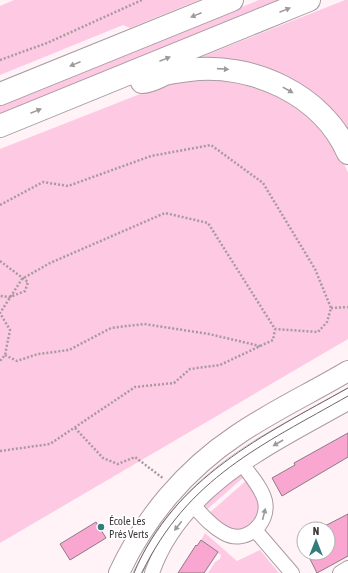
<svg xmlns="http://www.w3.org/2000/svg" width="348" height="573" font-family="'Asap Condensed',sans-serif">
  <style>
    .green { fill: #fec9e2 }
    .building { fill: #f9a6d0; stroke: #8a7d83 }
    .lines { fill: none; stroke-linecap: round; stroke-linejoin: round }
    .lane-casing { stroke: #a99ca2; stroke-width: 8 }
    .street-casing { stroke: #a99ca2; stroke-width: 16 }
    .secondary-casing { stroke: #a99ca2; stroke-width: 22 }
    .highway-casing { stroke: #a99ca2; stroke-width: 24 }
    .path { stroke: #a59b9f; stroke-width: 2.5; stroke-dasharray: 2 2; stroke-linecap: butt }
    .lane { stroke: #fff; stroke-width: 7 }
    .street { stroke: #fff; stroke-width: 14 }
    .secondary { stroke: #fff; stroke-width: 20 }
    .highway { stroke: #fff; stroke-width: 22 }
    .tram { stroke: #6e676a; stroke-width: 1 }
    .oneway { fill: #9e9a9c }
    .poi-dot { fill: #337c7e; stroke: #fff; stroke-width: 1.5 }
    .labels { text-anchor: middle; stroke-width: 3.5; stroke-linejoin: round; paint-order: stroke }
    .poi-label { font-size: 11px; fill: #3c3639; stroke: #fff; text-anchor: start }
  </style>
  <rect width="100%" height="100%" fill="#fff3f8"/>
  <path class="green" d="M14,0H199L130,28L123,25L0,75V6Z
    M259,0H280L0,114V106Z
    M345,0H348V138L312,97L183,64Z
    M193,78L237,79L294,102L318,123L338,150L348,173V339L0,543V149L163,85Z
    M236,473L244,477L204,512L202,504Z
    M247,480L257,492L260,518L238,533L207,515Z
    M205,533L237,561L260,550L279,573H208L215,562L220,559L221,555L201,540Z"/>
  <path class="building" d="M348,433V457L282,496L272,478L295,465L294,463Z
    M348,514V556L317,573L307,553H328V529H319Z
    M96,522L106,538L70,560L60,544Z
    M201,540L218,552L204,573H178L196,545L197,546Z"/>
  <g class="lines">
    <g class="lane-casing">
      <path id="lane" d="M137,573C187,472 256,444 348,392"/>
    </g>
    <g class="street-casing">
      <path id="street" d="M194,506C203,516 212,527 224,533C245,545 270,524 265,501C262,488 250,475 242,464
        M255,530L292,573
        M152,573C182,486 274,445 348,403
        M340,573L348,568"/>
    </g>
    <g class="secondary-casing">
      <path id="secondary" d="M119,573C145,517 186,469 237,435C272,411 311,393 348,371"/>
    </g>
    <g class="highway-casing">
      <path id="highway" d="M142,82C150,82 158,77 165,74C172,72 181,71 189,70C251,62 322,94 348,153
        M0,94L232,0
        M0,126L309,0"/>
    </g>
    <path class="path" d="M0,60L47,43L142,0
      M0,205L43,182L68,186L151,156L211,145L263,183L315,269L331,308L327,322L318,332L275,329L208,223L165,213L50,263L22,279L0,313L10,330L5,355L0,361
      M0,261L28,282L25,291L10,297L0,296
      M331,308L348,307
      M5,355L17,361L38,354L69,350L111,328L144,324L209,334L260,346
      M75,428L103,458L118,464L135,457L164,479
      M0,451L50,444L135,387L174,383L190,369L220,365L273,340L275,329"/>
    <use href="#lane" class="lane"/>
    <use href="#street" class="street"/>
    <use href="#secondary" class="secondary"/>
    <use href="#highway" class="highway"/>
    <path class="tram" d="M134,573C173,478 264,435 348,388
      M142,573C187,478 262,445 348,396"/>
  </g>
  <defs><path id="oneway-solid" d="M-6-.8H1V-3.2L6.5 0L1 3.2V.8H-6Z"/></defs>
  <g class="oneway">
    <use href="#oneway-solid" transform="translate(285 10) rotate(-22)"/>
    <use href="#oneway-solid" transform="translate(196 15) rotate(158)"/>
    <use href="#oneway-solid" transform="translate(165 59) rotate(-22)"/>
    <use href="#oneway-solid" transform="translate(75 64) rotate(158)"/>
    <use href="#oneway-solid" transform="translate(223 69) rotate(4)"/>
    <use href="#oneway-solid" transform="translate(288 90) rotate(29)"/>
    <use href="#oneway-solid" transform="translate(36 111) rotate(-22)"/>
    <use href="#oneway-solid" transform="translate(278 443) rotate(150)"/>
    <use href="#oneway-solid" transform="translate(264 514) rotate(-76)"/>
    <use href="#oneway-solid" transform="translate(178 526) rotate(128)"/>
  </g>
  <circle class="poi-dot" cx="101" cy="527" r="4"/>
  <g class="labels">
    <g class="poi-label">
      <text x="109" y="525">École Les<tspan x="109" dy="13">Prés Verts</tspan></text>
    </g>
  </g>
  <g transform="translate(316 541)"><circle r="19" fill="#ffffff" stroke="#b1afb0"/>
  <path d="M0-3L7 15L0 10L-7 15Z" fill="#337c7e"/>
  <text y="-6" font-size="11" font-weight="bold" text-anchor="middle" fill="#3c3639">N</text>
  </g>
</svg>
